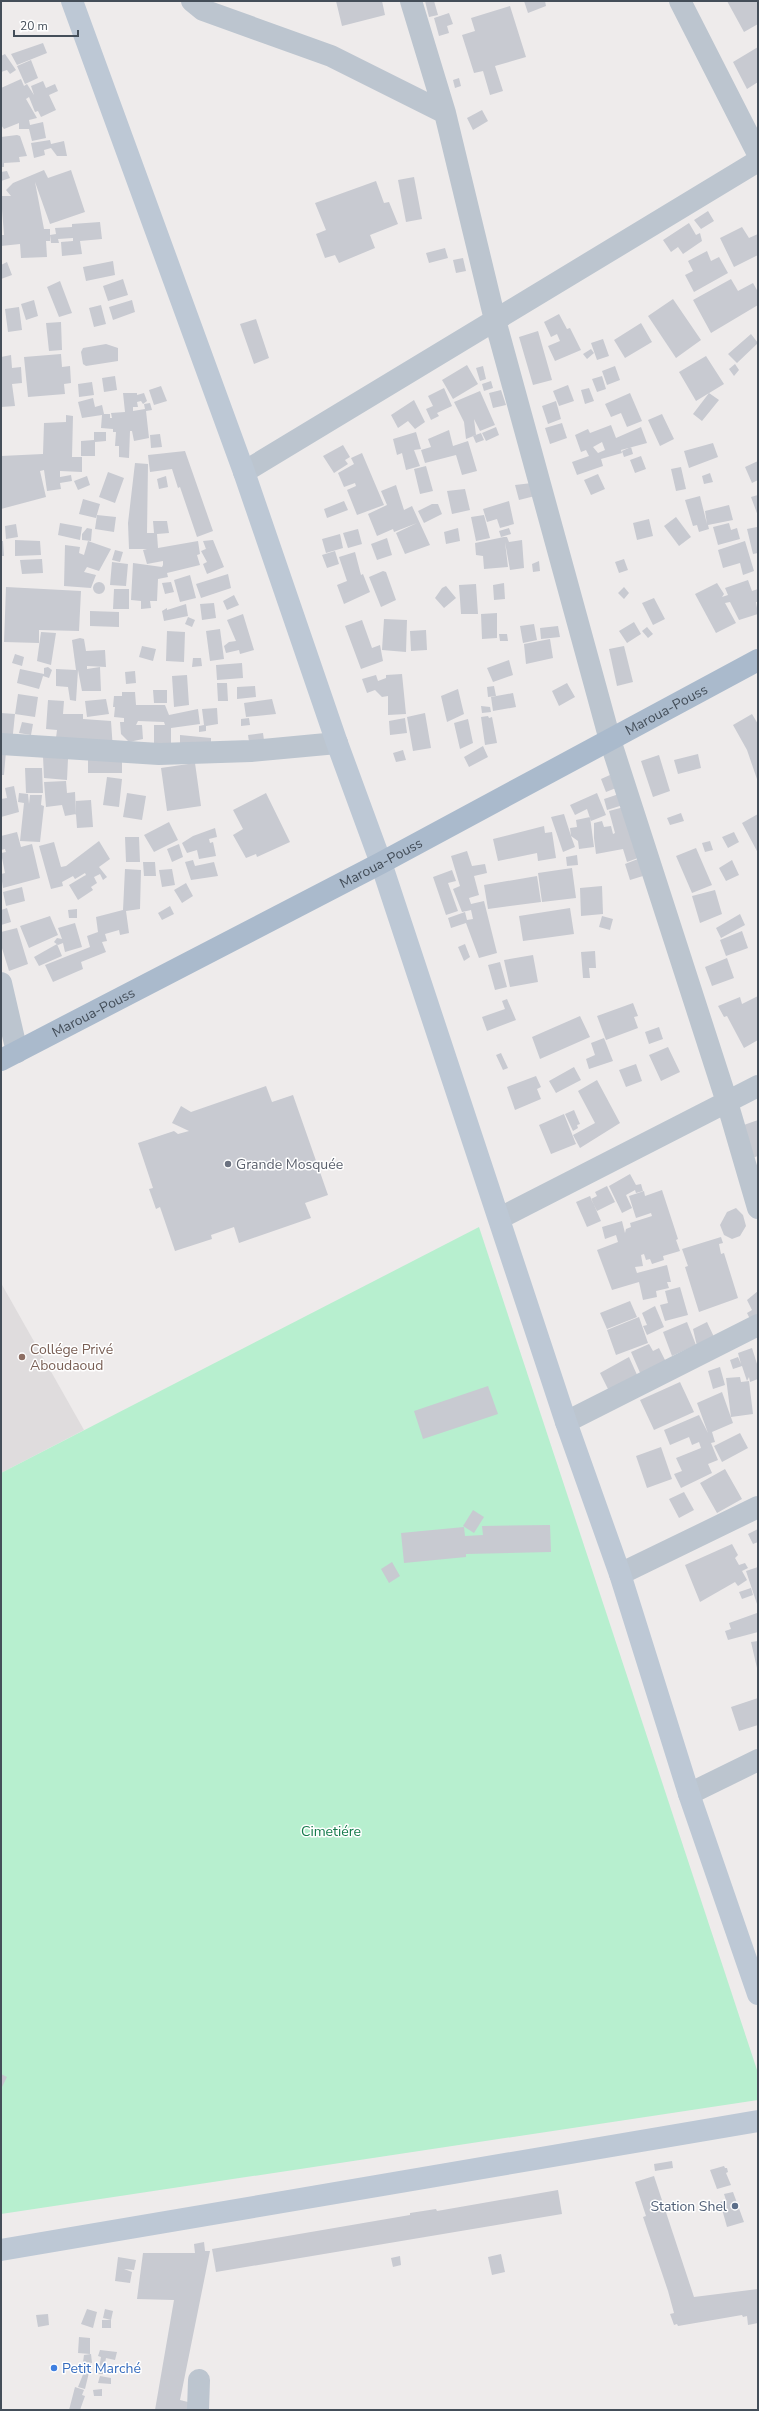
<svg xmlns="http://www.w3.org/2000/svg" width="759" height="2411" font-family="'Nunito Sans',sans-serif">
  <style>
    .education { fill: #dfdcdd }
    .green { fill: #b7efcf }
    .building { fill: #c8cad1; fill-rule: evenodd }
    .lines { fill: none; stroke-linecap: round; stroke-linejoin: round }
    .street { stroke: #bcc5cf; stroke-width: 22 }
    .secondary { stroke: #bdc8d5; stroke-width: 22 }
    .primary { stroke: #aabacc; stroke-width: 22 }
    .worship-dot { fill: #6b7280; stroke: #fff; stroke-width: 1.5 }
    .education-dot { fill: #8d6e63; stroke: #fff; stroke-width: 1.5 }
    .service-dot { fill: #5c6f8a; stroke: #fff; stroke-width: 1.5 }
    .shop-dot { fill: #3f7fe0; stroke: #fff; stroke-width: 1.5 }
    .labels { text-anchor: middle; stroke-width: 3; stroke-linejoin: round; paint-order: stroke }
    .street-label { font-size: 14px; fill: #444e59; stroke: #fff }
    .worship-label { font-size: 14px; fill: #5b616d; stroke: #fff; text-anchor: start }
    .education-label { font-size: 14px; fill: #785e54; stroke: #fff; text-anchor: start }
    .park-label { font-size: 14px; fill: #147a4b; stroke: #fff }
    .service-label { font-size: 14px; fill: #4e5e75; stroke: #fff; text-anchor: end }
    .shop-label { font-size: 14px; fill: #366cbe; stroke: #fff; text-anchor: start }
  </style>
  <rect width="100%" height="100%" fill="#eeebeb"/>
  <path class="education" d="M1,1283L84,1430L1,1473Z"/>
  <path class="green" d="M479,1227L758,2073V2100L1,2214V1473Z"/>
  <path class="building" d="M336,1H382L385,15L342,26Z
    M425,1H434L438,15L429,17Z
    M524,1H545L546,6L528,13Z
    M727,1H758V24L744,32Z
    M510,6L526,57L495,66L503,91L490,95L483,71L474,73L462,35L475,31L471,18Z
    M449,13L453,24L447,26L449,33L439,36L434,18Z
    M43,43L47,53L17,65L11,54Z
    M758,47V82L747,89L733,62Z
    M5,54L16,70L10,74L7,70L1,72V56Z
    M31,60L38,78L25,84L17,66Z
    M459,78L461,86L455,88L453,80Z
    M21,79L24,86L27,84L34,95L31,86L43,81L46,88L55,84L58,91L49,95L56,110L41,117L38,111L35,112L29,97L26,99L37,118L29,120L30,125L43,122L46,138L32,141L29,129H19V123L4,129L1,125V88Z
    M482,110L488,121L473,130L467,118Z
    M17,135L20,136L27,156L19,157L20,162L4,163V167H1V137Z
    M50,140L51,144L64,141L67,156H57L51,148L44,150L45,155L34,158L31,143Z
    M44,170L48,178L71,170L85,212L50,224L35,182L44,229H50V241H46L47,257L21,258L20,244L1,246V235H4L1,196H11L6,190L13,183Z
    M7,171L10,178L1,181V172Z
    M414,177L422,219L406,222L398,180Z
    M376,181L384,203L389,202L398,224L370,235L375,248L339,263L335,255L325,258L316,234L326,230L315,203Z
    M708,211L714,221L701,229L694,220Z
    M100,222L102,239L80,241L82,254L62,256L61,242L73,241V238L58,239L59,243H51L50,235L56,234L55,228L72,227V224Z
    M689,223L696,235L700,233L702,241L683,254L678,247L671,252L663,240Z
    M742,227L749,238L758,234V255L734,267L720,238Z
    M445,248L448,258L429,263L426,253Z
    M707,251L711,261L719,257L728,273L694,292L685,275L693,271L688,261Z
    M463,258L466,271L456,273L453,260Z
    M113,261L115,275L86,281L83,267Z
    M7,262L12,275L1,279V265Z
    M123,279L128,295L108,301L103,286Z
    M731,279L738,291L753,283L758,292V305L711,333L693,300Z
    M60,281L72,313L59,317L47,287Z
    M673,299L701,340L676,358L648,316Z
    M34,300L38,316L26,320L21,304Z
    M132,300L135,312L113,320L109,307Z
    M101,305L106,324L94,327L89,308Z
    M19,307L22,330L8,332L5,309Z
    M559,314L567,329L570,328L581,350L555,361L548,346L560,341L557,334L551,337L544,322Z
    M256,319L269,358L254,364L240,324Z
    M61,322L62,350L49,351L46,323Z
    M641,323L652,342L625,358L614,340Z
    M538,331L552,380L533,385L519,337Z
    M751,334L758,343L737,363L728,354Z
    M603,339L609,356L597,360L591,343Z
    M106,344L118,348V361L86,366L83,364L81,352L83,348Z
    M591,349L594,353L587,359L583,354Z
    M61,354L62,367L70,366L71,383L64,384L65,394L28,397L24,357Z
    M11,355L12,368L21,367L22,383L12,384L15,406L1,407V357Z
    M706,356L724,384L696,401L679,372Z
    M735,364L739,370L734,376L729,369Z
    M467,365L478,384L453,399L442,380Z
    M483,366L486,379L480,381L476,368Z
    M615,366L620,380L607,385L602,371Z
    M115,376L117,390L104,392L102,378Z
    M602,376L606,389L597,392L592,379Z
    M491,381L493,388L484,391L482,384Z
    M92,382L94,395L79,397L78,384Z
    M568,385L574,401L559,406L553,391Z
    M161,386L167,401L154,405L149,390Z
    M444,388L452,406L437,413L439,416L431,420L426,409L433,406L428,396Z
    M589,388L594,401L585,404L581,390Z
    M501,390L506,405L493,408L489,393Z
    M480,391L495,425L480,431L474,419L476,435L466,439L464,422L454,402Z
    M123,393H137V395L144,393L147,401L143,404L141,401L137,402L138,407H133V411L145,409L144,404L150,403L152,410L146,411L149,438L134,441L132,431H130L129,458L119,457V446H115L116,432H113V429L101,428L102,415L82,418L78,402L93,398L95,407L102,405L104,414H110V418H112L111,413L125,412Z
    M630,393L642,421L627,427L621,413L611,417L605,404Z
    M709,393L719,400L702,421L693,414Z
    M414,400L425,422L415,429L408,421L398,428L391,415Z
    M556,401L561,419L548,424L542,406Z
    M662,414L674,439L660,446L648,420Z
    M66,415L73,416L72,457H82V472L60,471V477L71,475L72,481L60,483L61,489L47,491L44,470L40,471L46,497L1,509V456L43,454L44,423L66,422Z
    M562,423L567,438L550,444L545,428Z
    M611,425L616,438L641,427L647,443L621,450L622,453L601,459L603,466L577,475L572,462L589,456L586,450L581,452L575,435L588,429L590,433ZM602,442L605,450L598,453L593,447Z
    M496,427L499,435L486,441L482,433Z
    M449,430L453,446L468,441L477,471L462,475L456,455L425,463L421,450L431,447L428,439Z
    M94,432H106V441L95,442V456H81V441L94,440Z
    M416,432L421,449L414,450L420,466L406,470L402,453L397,455L393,439Z
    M481,433L484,440L476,443L473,436Z
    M160,434L162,447L151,448L150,435Z
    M713,443L718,457L689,468L684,451Z
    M343,445L350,457L345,460L348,464L334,473L323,456Z
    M631,447L633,454L624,457L622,451Z
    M185,451L213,531L197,537L180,487L178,488L172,469L150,472L148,455Z
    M362,453L384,505L357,515L347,490L356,486L355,483L344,487L338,473L354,464L351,458Z
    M641,456L646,469L635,473L630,460Z
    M758,461V480L752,483L745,467Z
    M135,463L148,464L147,533H154L153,521H167L169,533L157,534L158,548L198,541L200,554L197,555L200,565L167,573L168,577L158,579L157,601H150L151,608L141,609V601L131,600L133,563L162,567L163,565V561L147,564L143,550L147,549H129L128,523Z
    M426,466L433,491L420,494L414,469Z
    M681,467L686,489L676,491L671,469Z
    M108,472L124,478L115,503L99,497Z
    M710,473L713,482L704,484L702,476Z
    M598,474L605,489L591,495L584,480Z
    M87,476L90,485L78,490L74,481Z
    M166,476L168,487L159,489L157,479Z
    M532,483L535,496L519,500L515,485Z
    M396,485L404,510L412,506L430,545L405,554L396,533L417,523L394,532L393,529L377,536L368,514L387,505L381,491Z
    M465,489L470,510L452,514L447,491Z
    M758,495V516L751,497Z
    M700,496L707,524L705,511L729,505L733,520L708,525L709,529L699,532L697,525L693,526L685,500Z
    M83,499L100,504L96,518L79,514Z
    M344,501L348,510L327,518L324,509Z
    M509,501L514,524L500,528L497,519L487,522L483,509Z
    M432,504H438L442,514L424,523L418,511Z
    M97,515L116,517L114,532L95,529Z
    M484,515L490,538L476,541L471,517Z
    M676,517L691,537L679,546L664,526Z
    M649,519L653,536L637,540L633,523Z
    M60,523L82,527L80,540L58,535Z
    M729,523L731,530L737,528L740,539L718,545L713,527Z
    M16,524L18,537L6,539L5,526Z
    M757,527L758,553L753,554L747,529Z
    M87,528L92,529L91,541L82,540V534Z
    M458,528L460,541L446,544L444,532Z
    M509,528L511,534L501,537L499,531Z
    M358,529L362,544L348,548L343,533Z
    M340,534L343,548L326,553L322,539Z
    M504,537H507L509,542L522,540L524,568L510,570L505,542L508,567L484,569L483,556L476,555L475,543Z
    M387,538L392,555L377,560L371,544Z
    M15,540L40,541L41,555L15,556Z
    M213,540L224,567L207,574L203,564L207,562L201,551L213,546L206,549L203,541Z
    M1,541H3L4,556H1Z
    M88,541L111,549L99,571L87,567L84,572L96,575L91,588L64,586L65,545L80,547L79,553L84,555Z
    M745,541L754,571L743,575L740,563L723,568L718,550Z
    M115,550L123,552L120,562L112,560Z
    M335,551L339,564L327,568L322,555Z
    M355,552L361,575L363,574L370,592L344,604L337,585L347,581L339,557Z
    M42,559L43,573L22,574L20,560Z
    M624,559L628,570L619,573L615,562Z
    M539,561L540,571L533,572L532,564Z
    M112,562L128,564L126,586L110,585Z
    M383,571L386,572L396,600L381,607L369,577Z
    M228,574L231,588L201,598L196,584Z
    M190,575L196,598L180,602L174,580Z
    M748,580L752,591L758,589V602H756L758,614L739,620L730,602L725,603L736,623L716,633L695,594L717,583L724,594L722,597L728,595L725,588Z
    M93 588a6 6 0 1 1 12 0a6 6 0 1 1-12 0Z
    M171,582L174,592L165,594L162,583Z
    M504,583L505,599L494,600L493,585Z
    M476,584L478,614H461L459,585Z
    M446,586L456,598L444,608L435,598L442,588Z
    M6,587L81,591L79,631L39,630V643L4,642Z
    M624,587L629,593L624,599L618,593Z
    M114,589H129V609H113Z
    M234,595L239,605L227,610L223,601Z
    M654,598L665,619L653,625L642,603Z
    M214,603L216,618L202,620L200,604Z
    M186,604L188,616L164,621L162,611L167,608V610Z
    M90,611L119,612V627L90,626Z
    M497,613V638L482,639L481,614Z
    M243,614L254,650L240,654L239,650L226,653L224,646L229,642L236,641L227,620Z
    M188,617L195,620L192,627L185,624Z
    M384,619L407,620L406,652L382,650Z
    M362,620L372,648L380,645L383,661L361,669L345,626Z
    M634,622L641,634L627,643L619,631Z
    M534,624L537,640L523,643L520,626Z
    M558,626L560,637L541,639L540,628Z
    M647,627L653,634L648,638L642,631Z
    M220,629L224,659L210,661L206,631Z
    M426,630L427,650L411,651L410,631Z
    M167,631L185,632L184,662L166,661Z
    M41,632L56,633L51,665L37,661Z
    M499,634H507L508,641H500Z
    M80,638L84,639L86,651L105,650L106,667L87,666V669L100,667L101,691H82L78,670L76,701L70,700L68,687L56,686V669L76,670L72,640Z
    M550,639L553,658L526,664L524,644Z
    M142,646L156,649L153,661L139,657Z
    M624,646L633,682L617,686L609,649Z
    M15,654L24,657L22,666L12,663Z
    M193,658H201L202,666L192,667Z
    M509,660L513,675L493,682L487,668Z
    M242,663L243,678L217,680L216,665Z
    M48,667L52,670L49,678L43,676L39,689L17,683L20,669L44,674V668Z
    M135,671L136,683L126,684L125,672Z
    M402,674L406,714L388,715V696L382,697L375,690L367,693L362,679L376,675L378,681L386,678V675Z
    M187,675L189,705L174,707L172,676Z
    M217,683H227L228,701H218Z
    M567,683L575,697L559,706L552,691Z
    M255,686L256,697L237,699V687Z
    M494,686L496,696L488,697L487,687Z
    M458,689L464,714L447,722L441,696Z
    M153,690H167V703H154Z
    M122,692H135L136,705H165L169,715L198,709L200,724L171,728V752L154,750V725H165L164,722L138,721L136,725H142L143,739L129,742L121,734L120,722H124V718L114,717L115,707H113L114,696H122Z
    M513,693L516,707L493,711L491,697Z
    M18,694L38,697L35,717L15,714Z
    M106,699L109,714L87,717L85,701Z
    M272,699L276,714L246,717L244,703Z
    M48,700L64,701L63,714H83V719L111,721L113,750L55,746L57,730L46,729Z
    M481,706L490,707L491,712L482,713Z
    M217,708L218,724L206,726V731L199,732V726L204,725L202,709Z
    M1,713L15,714L12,743L1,741Z
    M425,713L431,748L413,751L407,717Z
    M752,714L758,724V782L747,750L733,725Z
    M488,716L489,718L492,717L497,743L485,745L481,717Z
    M249,718L250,725L241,726V719Z
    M405,718L407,733L390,735L389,721Z
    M468,719L473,743L460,749L454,723Z
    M22,722L33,724L31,735L19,733Z
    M263,733L265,748H250L248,735Z
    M180,735L211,738V746L180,749Z
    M483,746L488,757L469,767L464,757Z
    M1,750L6,751L4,775H1Z
    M403,750L406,760L396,762L393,753Z
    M698,754L701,768L678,774L674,760Z
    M659,755L670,791L653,797L641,761Z
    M43,756L68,759L67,780L44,778Z
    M88,760H122V773H88Z
    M195,763L201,806L167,811L161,768Z
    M25,768H42L43,793H26Z
    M610,775L616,788L606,792L601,779Z
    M107,777L122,779L119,807L103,805Z
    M66,781L67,793L75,792L76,814L65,816L62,805L46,807L44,782Z
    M14,786L19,812L1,817V799L7,798L5,788Z
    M19,793L28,794L29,804L30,795H42L41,805L44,806L40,842L20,841L24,803L18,802Z
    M127,793L146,796L142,820L123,817Z
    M266,793L290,842L257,857L256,854L246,858L233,835L243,829L233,810Z
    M597,793L606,815L591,821L587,809L575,815L570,805Z
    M619,794L623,805L607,810L604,799Z
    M91,800L93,827L77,828L75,801Z
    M624,807L638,858L627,862L623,849L596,854L594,838V823L602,821L604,827L611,826L613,834L615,833L609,811Z
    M681,813L684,821L670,825L667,818Z
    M564,814L571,836L570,828L577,827L576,820L590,817L594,847L579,849L578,841L571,836L575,847L563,852L551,817Z
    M758,814V853L742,823Z
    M169,822L178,840L154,852L144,835Z
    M544,826L545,833L552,832L556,858L538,861L537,853L498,861L493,839Z
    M215,828L217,837L209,839L210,843L213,842L216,856L199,859L197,850L187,853L182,843L193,836Z
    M17,832L21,847L32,844L40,878L3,888L1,874L5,873L1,853L6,852L5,849L1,850V836Z
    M734,832L739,842L728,848L722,837Z
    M125,837H139L140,862H126Z
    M99,841L110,859L99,867L107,877L103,880L100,874L94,877L97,883L91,887L93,890L78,900L69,885L84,876L86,875L85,873L75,879L73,876L62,882L63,886L51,889L39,846L54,842L61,867L66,866Z
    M710,841L713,850L705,852L702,843Z
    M179,844L183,857L172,862L167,849Z
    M696,848L712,885L692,893L676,856Z
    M467,851L472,866L485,864L487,873L474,876L479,895L469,898L471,904L484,901L497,953L479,958L466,923L451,928L448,918L465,912L467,920L473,919L471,910L462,912L453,889L460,886L451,856Z
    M577,855L578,865L567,866L566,857Z
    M638,859L643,876L630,880L625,864Z
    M193,860L195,866L214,862L218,876L191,880L185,862Z
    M732,860L739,875L726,881L719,868Z
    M143,862H155L156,876H144Z
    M572,868L576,898L542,902L538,873Z
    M125,869L141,870L140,909L126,911L129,933L120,935L119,930L105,934L107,941L102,942L106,952L81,962L83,969L53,982L45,965L90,947L87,936L98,932L96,917L123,910Z
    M172,869L175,885L162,887L159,870Z
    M452,870L456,881L448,883L458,911L446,915L433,877Z
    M537,876L541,902L488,909L484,885Z
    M186,883L193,896L182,903L174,890Z
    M602,886L603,914L581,916L580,888Z
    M22,887L25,901L6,906L3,892Z
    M715,890L722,914L700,923L692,896Z
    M170,906L174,914L162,920L158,913Z
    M7,908L11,922L1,925V910Z
    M570,908L574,934L523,941L519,916Z
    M77,909V918H69L68,910Z
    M740,914L745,925L721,938L716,928Z
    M50,916L58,935L29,948L20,926Z
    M602,916L613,919L610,930L599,927Z
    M75,923L82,947L65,952L63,943L58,945L54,942L57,938L62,939L58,928Z
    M17,928L28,964L9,971L1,945V932Z
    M742,931L748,948L726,956L720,940Z
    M57,944L62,956L39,966L34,957Z
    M465,944L470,957L464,961L458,947Z
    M595,951L596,968H589L590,978H583L581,952Z
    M533,955L538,982L510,987L504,960Z
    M727,958L734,978L712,986L705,967Z
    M500,962L507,987L495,990L488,965Z
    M758,996V1040L744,1048L727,1016L724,1017L718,1006L740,997L742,1004Z
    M507,999L516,1020L487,1031L482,1017L505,1009L502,1001Z
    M633,1003L638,1016L634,1017L638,1028L606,1040L597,1016Z
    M580,1016L590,1037L540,1059L532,1037Z
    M659,1027L663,1039L649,1044L645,1032Z
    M604,1038L613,1061L589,1069L586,1059L595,1055L591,1043Z
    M668,1047L680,1072L661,1081L649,1055Z
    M501,1053L508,1068L503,1070L496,1055Z
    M636,1064L642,1081L626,1087L619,1070Z
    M574,1067L581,1080L556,1093L549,1081Z
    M536,1076L541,1087L537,1089L541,1099L515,1110L507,1087Z
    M597,1080L620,1123L580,1148L573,1135L595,1123L578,1091Z
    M266,1086L272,1102L293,1095L328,1195L305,1203L311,1218L239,1243L234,1227L211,1235L212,1239L175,1251L160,1207L156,1209L149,1189L153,1188L138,1143L174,1131L178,1134L189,1131L172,1123L181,1106L191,1112Z
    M574,1110L580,1124L577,1125L578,1128L573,1131L565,1114Z
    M564,1114L576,1144L551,1154L539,1125Z
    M758,1120V1156L752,1158L741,1126Z
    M630,1174L636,1185L641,1184L643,1191L636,1193L635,1190L626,1195L632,1208L622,1213L609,1186Z
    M607,1186L615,1202L597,1211L591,1199L597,1196L595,1192Z
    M662,1190L678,1239L676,1240L680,1251L663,1256L664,1260L652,1264L650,1259L646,1260L644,1254L641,1255L643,1266L635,1267L637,1273L667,1265L671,1282H667L669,1288L656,1291L657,1297L643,1300L639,1282L612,1290L597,1250L618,1242L616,1235L605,1239L602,1227L622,1221L625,1233L626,1229L631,1227L630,1223L652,1216L651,1213L636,1218L629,1196L644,1191L645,1196Z
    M590,1196L601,1221L587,1227L576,1202Z
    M736,1208L743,1215L746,1226L740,1236L732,1239L724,1235L720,1225L727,1212Z
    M721,1237L723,1243L719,1244L721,1254L724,1253L738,1298L699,1312L685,1267L688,1266L682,1249Z
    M680,1287L688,1315L665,1321L660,1305L668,1303L665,1291Z
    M758,1291V1314L750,1319L747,1313L752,1310L747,1300Z
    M630,1301L637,1317L607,1329L600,1313Z
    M655,1306L664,1327L647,1335L643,1326L647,1325L642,1313Z
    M639,1317L648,1343L616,1355L607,1330Z
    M687,1322L696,1345L672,1356L663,1332Z
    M707,1322L714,1337L697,1346L693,1329Z
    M649,1344L653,1351L659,1348L666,1362L641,1375L631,1352Z
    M752,1348L758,1367V1379L750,1382L749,1377L747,1381L742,1366L733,1369L730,1360L738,1357L741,1364L738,1353Z
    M629,1357L638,1377L609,1391L600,1373Z
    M720,1367L725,1385L713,1389L708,1371Z
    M740,1377L741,1382L749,1381L753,1414L731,1417L726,1378Z
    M680,1382L694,1412L654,1430L640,1400Z
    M488,1386L498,1414L423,1439L414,1411Z
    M722,1392L733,1423L712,1432L715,1442L711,1443L718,1460L708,1464L712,1473L681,1488L674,1474L682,1471L676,1458L701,1448L699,1442L692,1445L689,1437L670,1445L664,1430L699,1415L708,1433L697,1403Z
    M740,1433L748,1448L722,1462L714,1446Z
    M661,1447L672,1479L647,1488L636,1456Z
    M725,1469L742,1499L717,1513L700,1483Z
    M684,1492L694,1510L679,1518L669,1499Z
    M473,1510L484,1517L474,1533L463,1526Z
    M550,1525L551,1552L466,1554V1557L404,1563L401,1533L464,1527L465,1536L483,1535L482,1526Z
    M758,1529V1542L753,1544L748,1534Z
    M732,1544L738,1555L735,1558L739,1565L745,1563L748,1568L742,1571L747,1580L738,1586L735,1582L700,1602L685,1565Z
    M392,1562L400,1576L389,1583L381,1569Z
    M758,1567V1607L746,1571Z
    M751,1588L753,1595L742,1599L739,1592Z
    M757,1613L758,1632L728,1640L725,1631L731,1629L729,1623Z
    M758,1641V1668H757L751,1642Z
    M758,1698V1725L739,1731L731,1707Z
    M1,2074L7,2077L1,2089Z
    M672,2161L673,2168L655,2171L654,2164Z
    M724,2166L725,2168H727L728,2172L726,2173L731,2185L717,2189L710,2170Z
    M654,2176L694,2297L758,2289V2323L748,2325L747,2316L743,2317L742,2315L678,2326L677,2324L674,2325L670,2314L674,2313L668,2291L643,2217L646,2216L635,2182Z
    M558,2190L562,2214L216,2272L212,2249L410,2215V2213L436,2209L437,2211Z
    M733,2192L744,2222L727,2227L720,2202L726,2200L724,2194Z
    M204,2242L205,2251H210L180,2400L192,2403L191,2410H155L174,2300L137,2299L143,2253H195L194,2244Z
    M501,2254L505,2272L492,2275L488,2257Z
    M400,2256L401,2265L393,2267L391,2258Z
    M118,2257L136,2260L134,2270L124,2269L132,2272L130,2283L115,2281Z
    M87,2309L97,2312L93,2328L81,2324Z
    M105,2309L113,2311L111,2320L103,2318Z
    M48,2314L49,2325L38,2327L36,2315Z
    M102,2320H111V2328H102Z
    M79,2337L90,2338V2354L78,2353Z
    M100,2350L117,2352L115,2360L106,2358L103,2374H98L101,2357L98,2356Z
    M91,2354L92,2363L83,2362L84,2355Z
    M85,2362L91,2364L85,2389L78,2387L84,2372L79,2370L82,2363Z
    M100,2376L111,2378V2384L98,2383Z
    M75,2387L84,2390L82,2395L85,2396L80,2410H69Z
    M102,2389V2396H94L93,2390Z"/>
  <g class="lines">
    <path class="street" d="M192,1L203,10L331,56L445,113
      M411,1L445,113L495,320L610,740L727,1102L758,1208
      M680,1L758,154
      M244,472L758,161
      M1,744L159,754L251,751L337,743
      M1,983L17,1052
      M500,1218L758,1086
      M566,1422L758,1325
      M620,1574L758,1507
      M689,1794L758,1760
      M198,2410L199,2380"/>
    <path class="secondary" d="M72,1L244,472L337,743L381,863L566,1422L620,1574L689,1794L758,1994
      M1,2250L758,2121"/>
    <path class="primary" id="s1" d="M1,1060L381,863L758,660"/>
  </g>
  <circle class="worship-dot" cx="228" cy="1164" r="4"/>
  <circle class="education-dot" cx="22" cy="1357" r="4"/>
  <circle class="service-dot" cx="735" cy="2206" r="4"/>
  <circle class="shop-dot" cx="54" cy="2368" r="4"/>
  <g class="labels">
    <g class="street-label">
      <text dy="5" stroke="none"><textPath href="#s1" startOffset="752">Maroua-Pouss</textPath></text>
      <text dy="5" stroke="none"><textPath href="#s1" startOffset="428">Maroua-Pouss</textPath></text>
      <text dy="5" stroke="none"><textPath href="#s1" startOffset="104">Maroua-Pouss</textPath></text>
    </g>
    <g class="worship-label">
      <text x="236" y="1169">Grande Mosquée</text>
    </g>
    <g class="education-label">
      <text x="30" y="1354">Collége Privé<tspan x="30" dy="16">Aboudaoud</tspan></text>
    </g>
    <g class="park-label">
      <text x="331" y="1836">Cimetiére</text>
    </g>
    <g class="service-label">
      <text x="727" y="2211">Station Shel</text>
    </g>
    <g class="shop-label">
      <text x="62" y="2373">Petit Marché</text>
    </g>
  </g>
  <rect width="759" height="2411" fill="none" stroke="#444e59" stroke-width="4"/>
  <path d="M14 30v6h64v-6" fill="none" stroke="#444e59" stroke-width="2"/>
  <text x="20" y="30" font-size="12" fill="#444e59" stroke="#ffffff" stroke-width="3" paint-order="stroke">20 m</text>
</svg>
